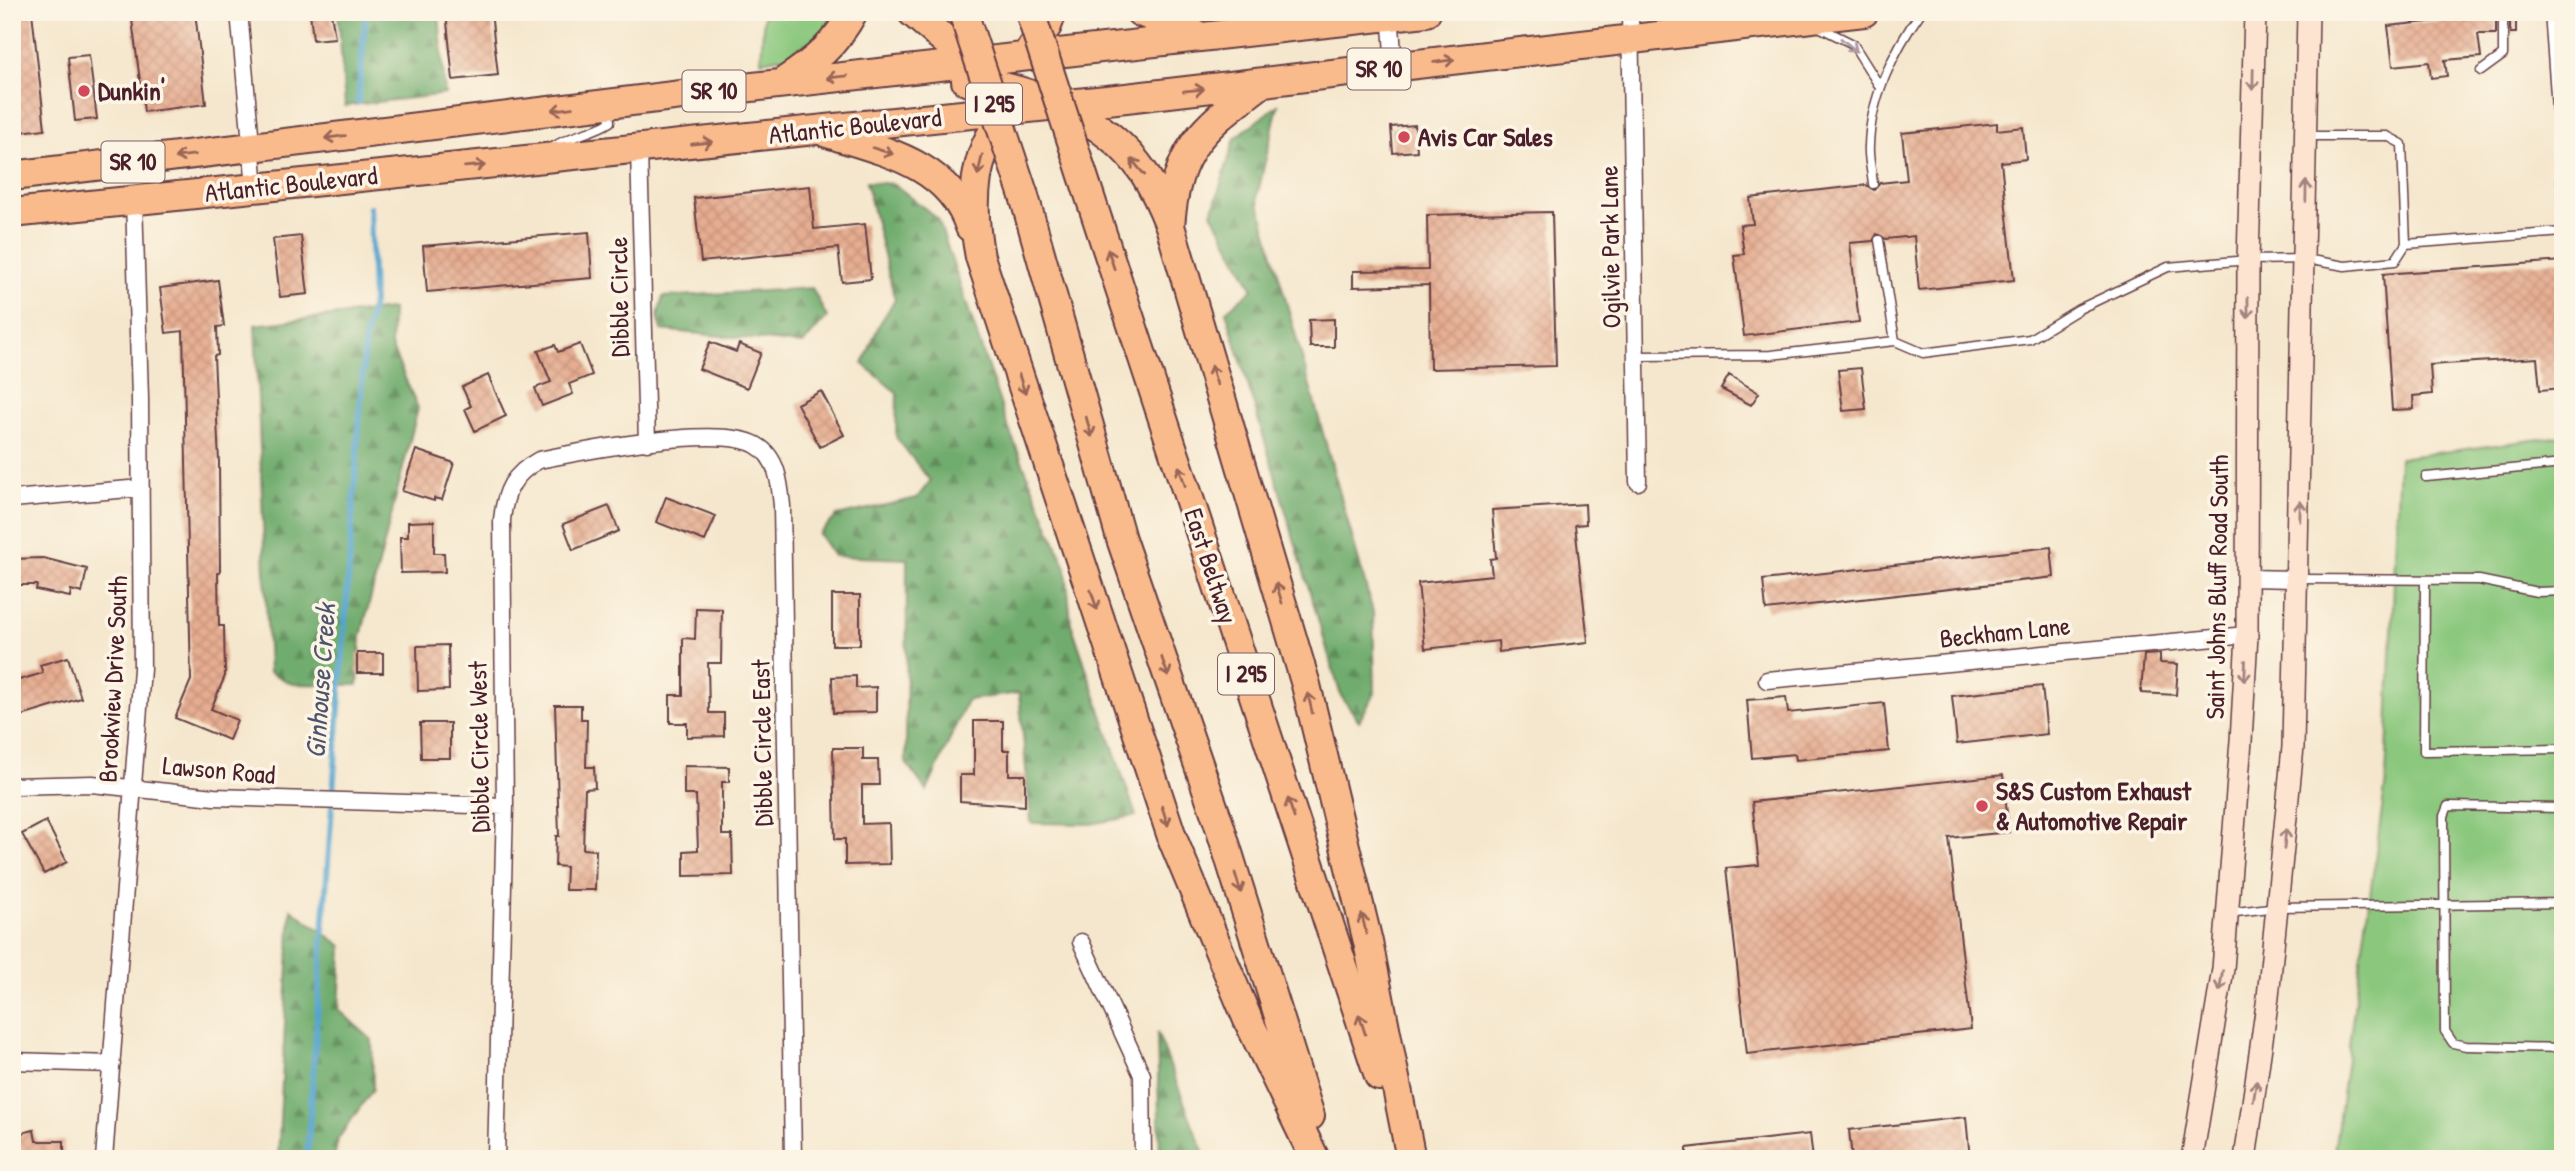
<svg xmlns="http://www.w3.org/2000/svg" width="2575" height="1171" font-family="'Patrick Hand',sans-serif">
  <style>
    .green { fill: #8bc87e; stroke: #6a7454; stroke-width: 2 }
    .forest { fill: url(#forest-firs); stroke: #5d664c; stroke-width: 2 }
    .lines { fill: none; stroke-linecap: round; stroke-linejoin: round }
    .stream { stroke: #54a4cf; stroke-width: 6 }
    .building { fill: url(#building-cross-hatch) }
    .lane-casing { stroke: #643d43; stroke-width: 11 }
    .street-casing { stroke: #643d43; stroke-width: 19 }
    .secondary-casing { stroke: #643d43; stroke-width: 24 }
    .highway-casing { stroke: #643d43; stroke-width: 32 }
    .lane { stroke: #fff; stroke-width: 8 }
    .street { stroke: #fff; stroke-width: 16 }
    .secondary { stroke: #fde4d1; stroke-width: 21 }
    .highway { stroke: #fabb8c; stroke-width: 28 }
    .highway-bridge-casing { stroke: #643d43; stroke-width: 32; stroke-linecap: butt }
    .highway-bridge { stroke: #fabb8c; stroke-width: 28 }
    .oneway { stroke: #ae9aa0 }
    .oneway2 { stroke: #996557 }
    .oneway3 { stroke: #a4827e }
    .poi-dot { fill: #d1495b; stroke: #fcf5e5; stroke-width: 2.5 }
    .labels { text-anchor: middle; stroke-width: 7; stroke-linejoin: round; paint-order: stroke }
    .shield { fill: #fcf5e5; stroke: #7f5f63; stroke-width: 2 }
    .shield-label { font-size: 24px; font-weight: bold; fill: #4a1f2b }
    .poi-label { font-size: 26px; font-weight: bold; fill: #4a1f2b; stroke: #fcf5e5; text-anchor: start }
    .street-label { font-size: 26px; fill: #4a1f2b; stroke: #fcf5e5 }
    .water-label { font-size: 28px; font-style: italic; fill: #4e546d; stroke: #fcf5e5 }
  </style>
  <defs>
    <pattern id="forest-firs" width="22" height="20" patternUnits="userSpaceOnUse" patternTransform="scale(1.75)"><rect width="22" height="20" fill="#70ac6d"/><path d="M5 1l3.5 6h-7zM16 11l3.5 6h-7z" fill="#5e8b5a"/></pattern>
    <pattern id="building-cross-hatch" width="8" height="8" patternUnits="userSpaceOnUse" patternTransform="scale(1.75)"><rect width="8" height="8" fill="#e6ad91"/><path d="M0 0l8 8M0 8l8-8" fill="none" stroke="#c7947d"/></pattern>
  </defs>
  <rect width="100%" height="100%" fill="#fcf5e5"/>
  <filter id="ink" filterUnits="userSpaceOnUse"><feTurbulence type="fractalNoise" baseFrequency=".0143" numOctaves="2"/><feDisplacementMap in="SourceGraphic" scale="14" xChannelSelector="R" yChannelSelector="G"/><feConvolveMatrix kernelMatrix="1 2 1 2 8 2 1 2 1" color-interpolation-filters="sRGB"/></filter>
  <filter id="wash" filterUnits="userSpaceOnUse"><feTurbulence type="fractalNoise" baseFrequency=".00686" numOctaves="4" result="noise"/><feDisplacementMap in="SourceGraphic" scale="28" xChannelSelector="R" yChannelSelector="G"/><feGaussianBlur stdDeviation="1.57" result="paint"/><feColorMatrix in="noise" values="0 0 0 0 0 0 0 0 0 0 0 0 0 0 0 0 0 1.4 0 .05"/><feComposite in="paint" operator="in"/></filter>
  <g filter="url(#wash)">
    <rect width="100%" height="100%" fill="#f5e7cd"/>
    <path class="green" d="M764,12H841L820,44L815,38L787,56L761,61Z
      M2563,436V1159H2333L2386,781L2399,458Z"/>
    <path class="forest" d="M338,12H439L445,94L345,106Z
      M1278,105L1257,197L1373,612L1375,693L1359,721L1341,696L1226,311L1253,289L1212,213L1235,138Z
      M866,182L894,184L938,219L1008,427L1066,568L1071,623L1136,816L1090,824L1031,823L1019,693L967,700L927,791L906,763L907,559L834,556L819,534L837,516L917,498L930,481L896,437L897,393L863,364L879,325L895,300Z
      M812,288L827,317L803,344L661,330L658,315L663,297Z
      M392,309L391,346L418,408L361,636L358,685L292,684L269,672L255,325Z
      M291,909L342,946L339,1010L372,1040L373,1089L338,1139L334,1159H278Z
      M1157,1032L1206,1159H1160Z"/>
    <g class="lines">
      <path class="stream" d="M358,102L366,12
        M307,1159L365,340L373,303L370,207"/>
    </g>
    <g id="blocks">
      <path class="building" d="M12,12H32L45,129L12,133Z
        M131,12H195L206,104L144,112Z
        M310,12H331L335,38L313,40Z
        M446,12H491L498,75L453,80Z
        M2496,12V34H2478L2481,57L2445,60L2447,76L2431,78L2429,62L2393,66L2388,26L2496,15Z
        M2510,12H2516V33H2510Z
        M89,55L97,119L75,121L68,57Z
        M1997,123V130L2023,127L2026,159L2001,162L2014,280L1919,290L1914,236L1886,239L1877,234L1873,241L1850,243L1859,322L1744,336L1734,255L1744,254L1740,225L1753,224L1750,198L1866,185L1874,190L1880,183L1907,180L1902,133Z
        M1415,125L1417,151L1393,153L1391,127Z
        M810,186L814,229L865,224L871,279L842,282L838,248L701,262L694,198Z
        M1552,212L1556,366L1430,369L1429,285L1353,287V271L1428,270L1427,215Z
        M589,232L592,278L427,292L423,246Z
        M301,236L308,294L280,297L273,239Z
        M2563,261V388L2540,390L2537,358L2430,365L2432,394L2413,396L2414,409L2392,410L2383,274Z
        M218,280L224,326L217,327L218,355L214,356L219,462L220,572L218,573L219,626H224L225,676L211,709L237,720L229,740L175,718L191,680L183,331L166,333L160,288Z
        M1334,319V347H1310L1309,320Z
        M710,342L736,352L739,344L761,353L747,388L699,369Z
        M580,344L592,375L569,384L573,394L542,406L535,388L551,382L538,351L555,345L558,352Z
        M1861,368L1866,409L1843,411L1838,370Z
        M488,375L506,416L475,431L465,409L471,406L462,387Z
        M1729,375L1759,393L1751,405L1721,389Z
        M821,391L844,435L820,447L797,404Z
        M416,450L454,463L442,500L434,498V501L402,491Z
        M666,497L716,516L705,541L656,522Z
        M1585,504L1586,524L1575,525L1588,642L1499,652L1498,641L1425,649L1418,583L1492,575L1490,559L1496,558L1492,510Z
        M609,506L619,531L573,550L563,524Z
        M434,521V553H444L445,572L401,573L400,537H408V522Z
        M2051,547L2054,577L1766,610L1763,580Z
        M43,558L87,569L82,593L71,590L70,597L36,590L37,585H12V559Z
        M832,595H860V645H832Z
        M696,608L722,609L721,663H708L709,713H724V736L687,737V723H670V695H683V638L695,639Z
        M448,645L449,690L418,691L417,646Z
        M357,653H383V673H357Z
        M2160,654V663L2178,664L2176,695L2141,693L2144,655Z
        M68,657L81,698L12,719V682L43,673L40,665Z
        M856,676V688L876,687V712L833,713L832,677Z
        M2042,686L2047,734L1957,744L1952,696Z
        M1786,697L1788,713L1884,703L1889,751L1796,760L1795,754L1752,758L1747,700Z
        M555,705H581V719H587L586,767H594L595,788L585,789L583,849L596,850L595,890H565L566,867L555,866L556,836H559Z
        M974,721H1003V750H1009V775H1025V806L960,801V775H974Z
        M420,723H450V758H421Z
        M833,748H863V760H878L879,785H862V824L889,823L890,864L845,865V839H835Z
        M684,766L729,767V782H722V835H732L733,875L684,876V851L698,850L696,795H684Z
        M2003,775L2009,832L1949,838L1971,1029L1747,1054L1726,868L1759,865L1752,802Z
        M46,821L67,862L44,874L22,834Z
        M1966,1117L1970,1159H1852L1849,1130Z
        M34,1130L36,1141H64V1159H19L13,1135Z
        M1810,1134L1813,1159H1687V1148Z"/>
    </g>
  </g>
  <g filter="url(#ink)">
    <use href="#blocks" fill-opacity="0" stroke="#643d43" stroke-width="2"/>
    <g class="lines">
      <g class="lane-casing">
        <path id="lane" d="M2549,12L2563,205
          M1817,26L1853,44L1880,87
          M2481,71L2503,55V12
          M2308,136H2387L2402,144L2406,244
          M553,147C572,134 592,134 610,122L609,108
          M1873,184C1872,172 1868,158 1869,146C1870,99 1894,50 1921,12
          M1879,240L1895,341
          M1636,356L1771,355L1895,341L1923,353L2030,339L2079,309L2168,267L2248,260L2305,259L2345,266L2395,261L2406,244L2563,232
          M2426,477L2563,464
          M2298,579L2479,580L2537,592L2563,591
          M2425,581L2424,751L2563,749
          M2563,808L2448,806L2444,816L2445,1031L2453,1043L2466,1046L2563,1048
          M2228,913L2278,907L2563,903"/>
      </g>
      <g class="street-casing">
        <path id="street" d="M239,12L255,187
          M1390,12L1394,67
          M1630,12L1638,482
          M639,150L647,443
          M12,499L141,488
          M2247,578L2298,579
          M1767,680L2247,635
          M12,786L92,784L214,797L505,806
          M1081,942L1142,1075L1143,1159
          M12,1061L112,1064
          M104,1159L142,669L140,398L134,200
          M496,1159L505,806L502,520C505,491 513,474 539,460C583,451 719,424 756,445C778,457 780,485 782,506L793,1159"/>
      </g>
      <g class="secondary-casing">
        <path id="secondary" d="M2192,1159L2223,969L2241,741L2247,635L2248,260L2255,12
          M2245,1159L2268,997L2293,747L2308,12"/>
      </g>
      <g class="highway-casing">
        <path id="highway" d="M912,12L954,48L984,62
          M1140,12L1195,34
          M1027,55L1047,26L1052,12
          M785,81C815,61 836,44 853,12
          M966,81C1032,88 1106,117 1144,173C1155,190 1163,208 1170,226L1306,685L1368,942L1411,1159
          M1012,109C971,146 970,207 980,257L1173,840L1248,1020L1315,1159
          M827,133C884,151 949,164 970,227
          M12,176L698,93L1426,12
          M1087,188L1379,1076
          M1024,196L1121,539L1219,824L1310,1116
          M12,213L1126,98L1864,12
          M1170,226C1176,147 1203,128 1262,83"/>
      </g>
      <use href="#lane" class="lane"/>
      <use href="#street" class="street"/>
      <use href="#secondary" class="secondary"/>
      <use href="#highway" class="highway"/>
      <g class="highway-bridge-casing">
        <path id="highway-bridge" d="M963,12L1024,196
          M1030,12L1087,188"/>
      </g>
      <use href="#highway-bridge" class="highway-bridge"/>
    </g>
    <defs><path id="oneway-shaft" d="M-6 0H5M1.5-3L5.5 0L1.5 3" fill="none" stroke-width="1.6" stroke-linecap="round" stroke-linejoin="round" transform="scale(1.75)"/></defs>
    <use class="oneway" href="#oneway-shaft" transform="translate(1849 45) rotate(39)"/>
    <g class="oneway2">
      <use href="#oneway-shaft" transform="translate(1444 61) rotate(-7)"/>
      <use href="#oneway-shaft" transform="translate(837 77) rotate(174)"/>
      <use href="#oneway-shaft" transform="translate(1194 90) rotate(-6)"/>
      <use href="#oneway-shaft" transform="translate(562 109) rotate(173)"/>
      <use href="#oneway-shaft" transform="translate(335 137) rotate(173)"/>
      <use href="#oneway-shaft" transform="translate(702 143) rotate(-6)"/>
      <use href="#oneway-shaft" transform="translate(883 151) rotate(17)"/>
      <use href="#oneway-shaft" transform="translate(185 156) rotate(173)"/>
      <use href="#oneway-shaft" transform="translate(980 165) rotate(103)"/>
      <use href="#oneway-shaft" transform="translate(475 166) rotate(-5)"/>
      <use href="#oneway-shaft" transform="translate(1138 167) rotate(-130)"/>
      <use href="#oneway-shaft" transform="translate(1111 259) rotate(-108)"/>
      <use href="#oneway-shaft" transform="translate(1214 375) rotate(-107)"/>
      <use href="#oneway-shaft" transform="translate(1022 384) rotate(72)"/>
      <use href="#oneway-shaft" transform="translate(1089 427) rotate(74)"/>
      <use href="#oneway-shaft" transform="translate(1182 476) rotate(-108)"/>
      <use href="#oneway-shaft" transform="translate(1279 593) rotate(-107)"/>
      <use href="#oneway-shaft" transform="translate(1094 600) rotate(72)"/>
      <use href="#oneway-shaft" transform="translate(1165 667) rotate(71)"/>
      <use href="#oneway-shaft" transform="translate(1310 703) rotate(-103)"/>
      <use href="#oneway-shaft" transform="translate(1291 808) rotate(-108)"/>
      <use href="#oneway-shaft" transform="translate(1165 816) rotate(72)"/>
      <use href="#oneway-shaft" transform="translate(1238 883) rotate(73)"/>
      <use href="#oneway-shaft" transform="translate(1364 924) rotate(-103)"/>
      <use href="#oneway-shaft" transform="translate(1362 1024) rotate(-108)"/>
    </g>
    <g class="oneway3">
      <use href="#oneway-shaft" transform="translate(2253 80) rotate(91)"/>
      <use href="#oneway-shaft" transform="translate(2306 191) rotate(-89)"/>
      <use href="#oneway-shaft" transform="translate(2248 308) rotate(90)"/>
      <use href="#oneway-shaft" transform="translate(2300 511) rotate(-89)"/>
      <use href="#oneway-shaft" transform="translate(2245 671) rotate(93)"/>
      <use href="#oneway-shaft" transform="translate(2285 839) rotate(-84)"/>
      <use href="#oneway-shaft" transform="translate(2221 981) rotate(99)"/>
      <use href="#oneway-shaft" transform="translate(2255 1091) rotate(-81)"/>
    </g>
  </g>
  <g class="poi-dot">
    <circle cx="84" cy="91" r="7"/>
    <circle cx="1404" cy="137" r="7"/>
    <circle cx="1982" cy="806" r="7"/>
  </g>
  <g class="labels">
    <g class="shield">
      <rect x="1347.5" y="48.5" width="63" height="41" rx="5"/>
      <rect x="682.5" y="70.5" width="63" height="41" rx="5"/>
      <rect x="966" y="83.5" width="56" height="41" rx="5"/>
      <rect x="101.5" y="141.5" width="63" height="41" rx="5"/>
      <rect x="1218" y="653.5" width="56" height="41" rx="5"/>
    </g>
    <g class="shield-label">
      <text x="1379" y="77">SR 10</text>
      <text x="714" y="99">SR 10</text>
      <text x="994" y="112">I 295</text>
      <text x="133" y="170">SR 10</text>
      <text x="1246" y="682">I 295</text>
    </g>
    <g class="poi-label">
      <text x="98" y="100">Dunkin'</text>
      <text x="1418" y="146">Avis Car Sales</text>
      <text x="1996" y="800">S&amp;S Custom Exhaust<tspan x="1996" dy="30">&amp; Automotive Repair</tspan></text>
    </g>
    <g class="street-label">
      <text transform="translate(855 126) rotate(-6)" y="9">Atlantic Boulevard</text>
      <text transform="translate(291 184) rotate(-6)" y="9">Atlantic Boulevard</text>
      <text transform="translate(1610 247) rotate(-91)" y="9">Ogilvie Park Lane</text>
      <text transform="translate(619 297) rotate(-91)" y="9">Dibble Circle</text>
      <text transform="translate(1211 566) rotate(72)" y="9">East Beltway</text>
      <text transform="translate(2217 587) rotate(-89)" y="9">Saint Johns Bluff Road South</text>
      <text transform="translate(2005 632) rotate(-6)" y="9">Beckham Lane</text>
      <text transform="translate(113 679) rotate(-87)" y="9">Brookview Drive South</text>
      <text transform="translate(762 743) rotate(-91)" y="9">Dibble Circle East</text>
      <text transform="translate(479 747) rotate(-91)" y="9">Dibble Circle West</text>
      <text transform="translate(219 770) rotate(5)" y="9">Lawson Road</text>
    </g>
    <g class="water-label">
      <text transform="translate(320 681) rotate(-86)" y="10">Ginhouse Creek</text>
    </g>
  </g>
  <rect width="2575" height="1171" fill="none" stroke="#fcf5e5" stroke-width="42"/>
</svg>
